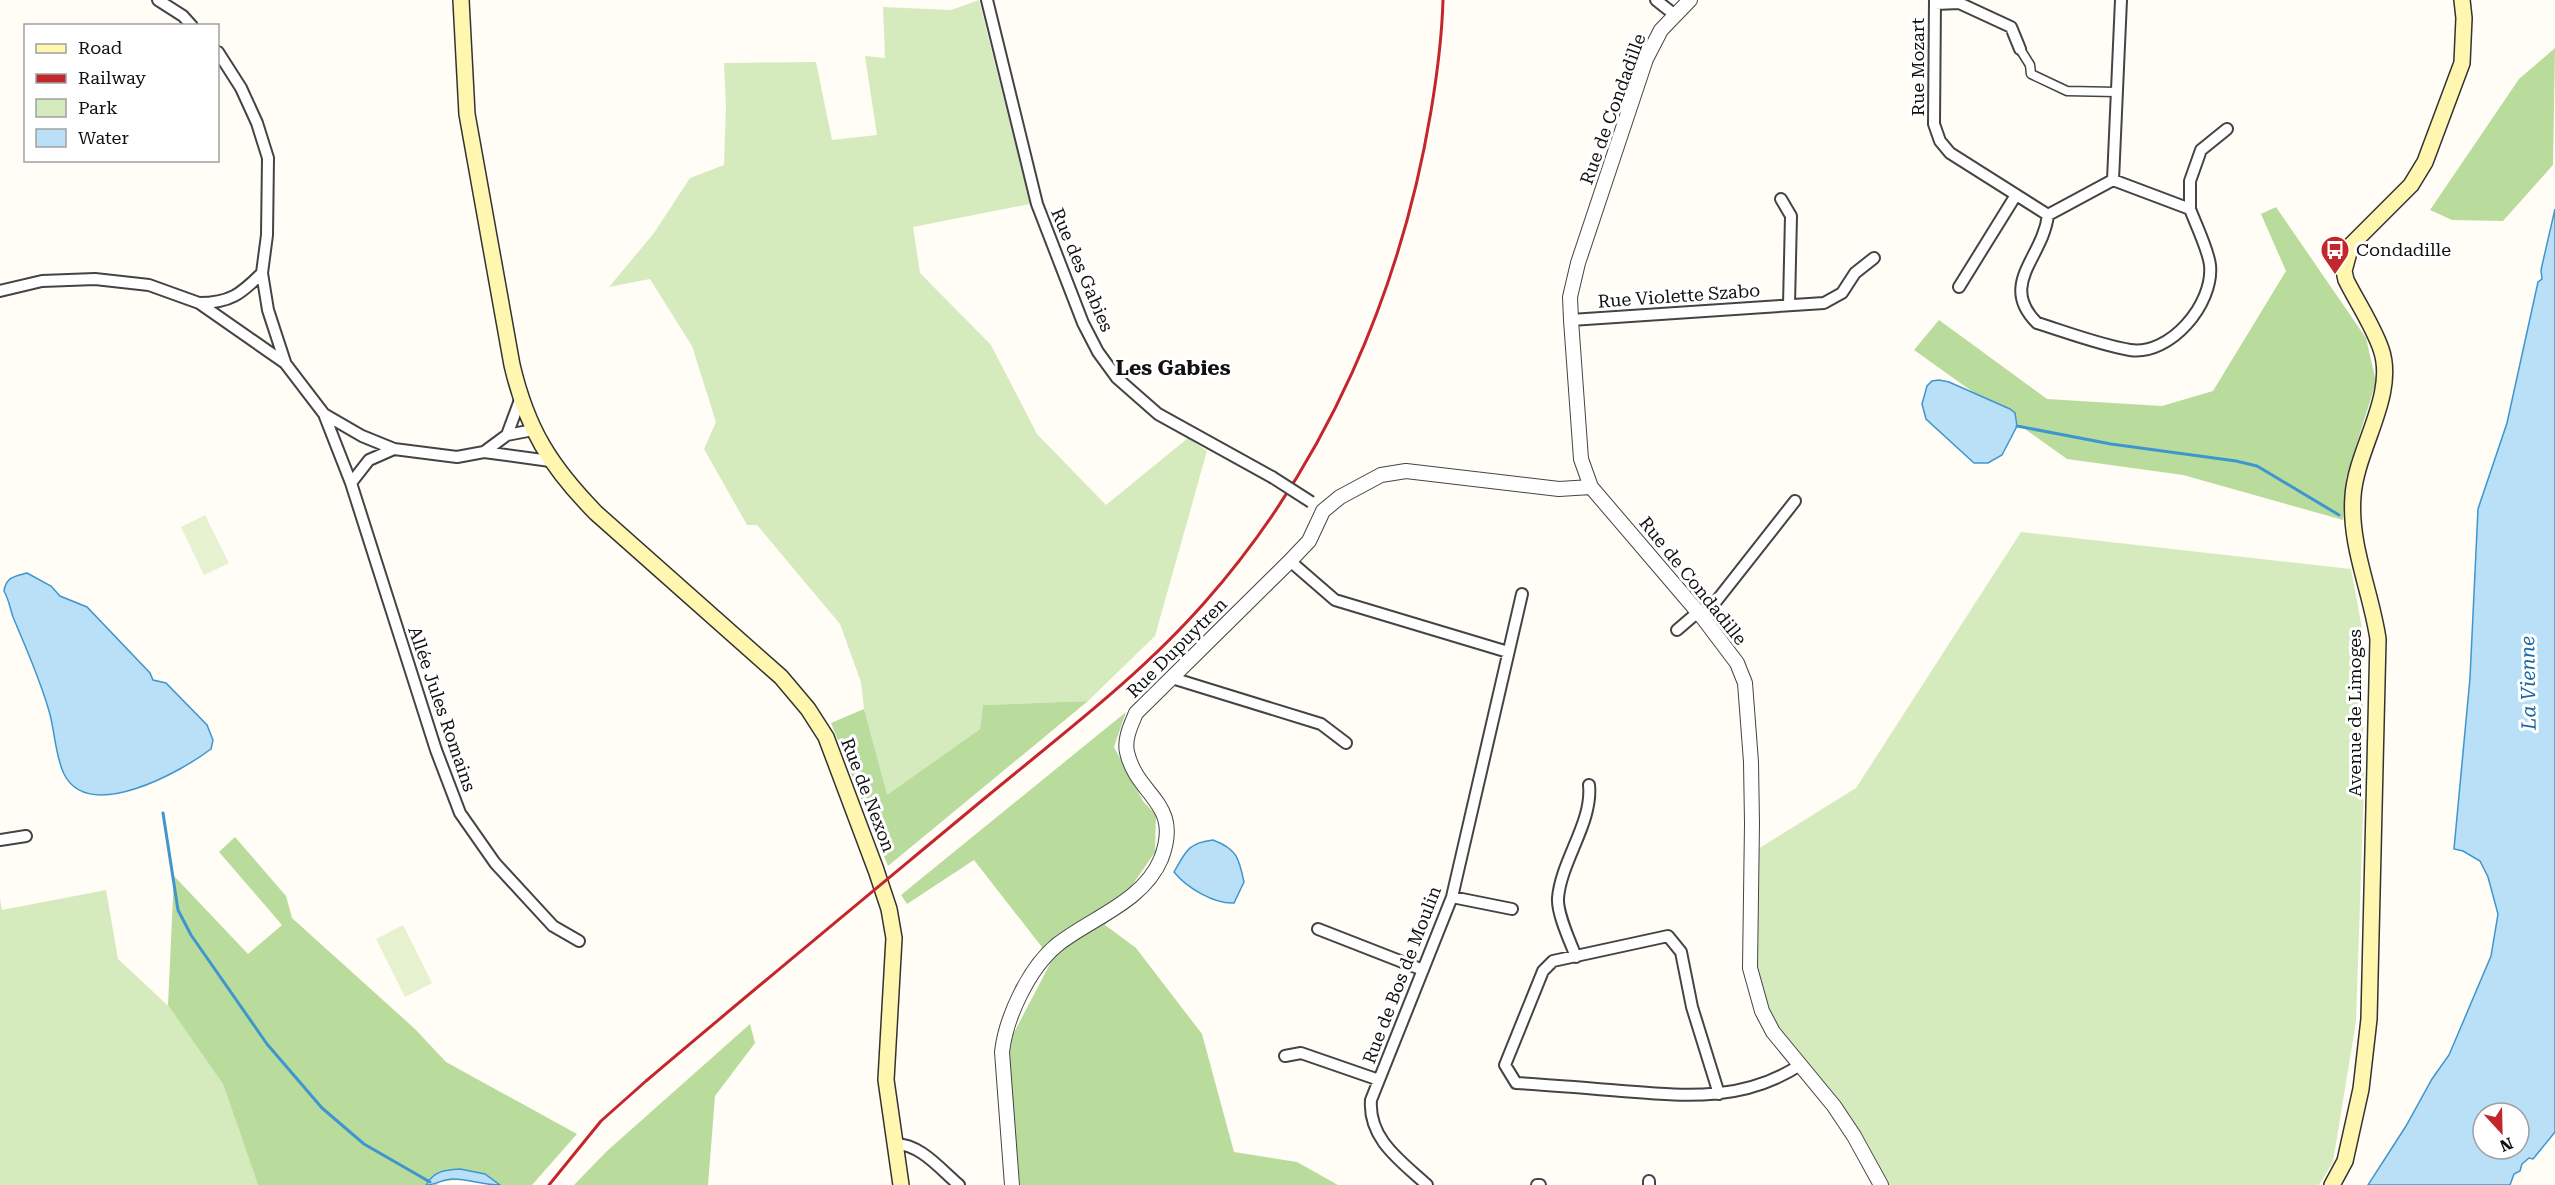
<svg xmlns="http://www.w3.org/2000/svg" width="2555" height="1185" font-family="'Roboto Serif',serif">
  <style>
    .green { fill: #d5ebbd }
    .forest { fill: #b9dc9c }
    .pitch { fill: #e6f2cf }
    .water { fill: #b9e0f7; stroke: #3f96cf; stroke-width: 1.5; fill-rule: evenodd }
    .lines { fill: none; stroke-linecap: round; stroke-linejoin: round }
    .stream { stroke: #3f96cf; stroke-width: 3 }
    .pedestrian-casing { stroke: #444; stroke-width: 11 }
    .minor-casing { stroke: #444; stroke-width: 14 }
    .tertiary-casing { stroke: #444; stroke-width: 16 }
    .secondary-casing { stroke: #333; stroke-width: 18 }
    .pedestrian { stroke: #fff; stroke-width: 8 }
    .minor { stroke: #fff; stroke-width: 10 }
    .tertiary { stroke: #fff; stroke-width: 14 }
    .secondary { stroke: #fff6b0; stroke-width: 15 }
    .rail { stroke: #c4262e; stroke-width: 3 }
    .minor-bridge-casing { stroke: #444; stroke-width: 14; stroke-linecap: butt }
    .minor-bridge { stroke: #fff; stroke-width: 10 }
    .labels { text-anchor: middle; stroke-width: 6; stroke-linejoin: round; paint-order: stroke }
    .street-label { font-size: 18px; fill: #111; stroke: #fff }
    .poi-label { font-size: 18px; fill: #111; stroke: #fff; text-anchor: start }
    .water-label { font-size: 20px; font-style: italic; fill: #1768a6; stroke: #fff }
    .quarter-label { font-size: 21px; font-weight: bold; fill: #111; stroke: #fff }
  </style>
  <rect width="100%" height="100%" fill="#fffdf5"/>
  <path class="green" d="M979,0L1030,204L913,227L920,273L991,345L1037,434L1106,505L1188,438L1207,451L1155,636L1088,701L983,705L980,729L886,796L864,709L861,682L840,624L757,525H747L704,449L716,422L692,346L650,279L609,287L654,233L690,178L724,165L726,106L724,63L816,62L832,140L877,135L865,56L885,58L883,7L951,10Z
    M2021,532L2351,569L2362,628L2364,784L2356,1021L2333,1162L2319,1185H1886L1777,1027L1765,1004L1755,973L1758,849L1856,788Z
    M106,890L118,959L177,1014L223,1084L258,1185H0V899L2,910Z"/>
  <path class="forest" d="M2555,48L2553,165L2503,221L2452,220L2430,210L2519,79Z
    M2276,207L2366,338L2376,382L2346,478L2343,520L2183,475L2067,459L1914,350L1939,320L2047,399L2162,406L2213,391L2286,271L2261,214Z
    M1088,701L888,866L831,723L864,709L887,795L980,729L983,705Z
    M1126,712L1114,747L1143,801L1156,815L1155,852L1105,925L1136,948L1202,1034L1234,1152L1297,1162L1338,1185H1020L1008,1044L1052,960L974,860L907,904L901,895Z
    M235,837L286,896L292,918L415,1029L446,1062L577,1134L532,1185H489L480,1179L439,1181L437,1185H258L223,1084L168,1005L174,876L248,954L282,925L219,852Z
    M750,1024L755,1043L715,1096L708,1185H574L607,1151Z"/>
  <path class="pitch" d="M205,515L229,563L204,575L181,527Z
    M403,925L432,983L405,997L376,939Z"/>
  <path class="water" d="M2555,209V1132L2533,1159L2529,1158L2522,1164L2520,1171L2514,1174L2510,1185H2368L2406,1126L2432,1079L2449,1055L2491,956L2498,914L2488,877L2480,861L2463,851L2454,849L2470,678L2478,509L2507,423L2538,282L2542,279L2541,270ZM2483,1113H2519V1149H2483Z
    M1939,380L1949,382L2010,409L2015,413L2017,426L2002,455L1988,463H1974L1926,419L1922,404L1927,386L1932,381Z
    M27,573L51,586L60,596L87,607L150,673L153,680L166,683L207,725L213,740L211,749C182,771 89,824 64,774C55,755 55,731 49,711C40,679 26,648 13,617C10,608 9,600 4,591C6,577 15,576 27,573Z
    M1213,840C1237,849 1239,858 1244,882L1234,903C1214,904 1187,888 1174,872C1186,851 1188,843 1213,840Z
    M460,1169L485,1174L500,1185C482,1185 470,1179 453,1179C443,1179 435,1185 426,1185C434,1171 444,1170 460,1169Z"/>
  <g class="lines">
    <path class="stream" d="M2017,426L2111,444L2236,461L2257,466L2339,515
      M163,813L178,910L191,935L267,1044L322,1108L364,1144L430,1182"/>
    <g class="pedestrian-casing">
      <path id="pedestrian" d="M2020,49L2030,65L2031,74L2067,91L2117,92"/>
    </g>
    <g class="minor-casing">
      <path id="minor" d="M158,0L183,16L192,26
        M987,0L1037,204L1083,323L1098,352L1117,378L1158,414L1272,477
        M1656,0L1675,15
        M1935,0L1934,124L1940,141L1950,153L2048,215
        M1959,3L2011,27L2020,49
        M1935,4L1959,3V0
        M218,52L241,88L257,123L268,158L267,235L262,273
        M2113,180L2190,209C2196,225 2208,249 2210,265C2214,304 2170,356 2130,350C2100,345 2066,332 2037,323C1998,284 2043,258 2048,215Z
        M2113,180L2121,0
        M1781,199L1791,216L1789,305
        M2190,209V181L2201,150L2227,129
        M1959,287L2016,195
        M0,291L42,281L95,279L149,285L199,303L285,363L324,414L362,436L394,449L457,457L484,452L550,461
        M199,303C230,303 241,294 262,273L268,310L285,362
        M1571,320L1824,303L1842,293L1855,273L1874,258
        M324,414L351,483L436,750L460,813L495,863L553,926L579,941
        M507,435L533,430
        M484,452L507,435L520,400
        M351,483L369,460L394,449
        M1290,561L1335,600L1508,652
        M1703,618L1795,501
        M1677,630L1698,612
        M1172,678L1321,724L1346,743
        M0,840L26,836
        M1452,897L1512,909
        M1318,929L1423,970
        M1576,957C1570,941 1557,914 1558,898C1561,861 1593,822 1589,785
        M1285,1056L1301,1053L1379,1080
        M1719,1094L1692,1007L1681,952L1668,936L1553,961L1543,971L1505,1065L1516,1083C1551,1085 1586,1088 1622,1091C1686,1096 1743,1102 1800,1065
        M894,1144C920,1143 941,1170 959,1185
        M1427,1185C1401,1161 1368,1139 1371,1100L1452,897L1522,594
        M1537,1185H1540
        M1649,1185V1181"/>
    </g>
    <g class="tertiary-casing">
      <path id="tertiary" d="M1690,0L1661,30L1646,59L1578,263L1570,297L1571,320L1581,459L1591,487L1703,618L1737,663L1745,683L1751,762L1752,823L1750,968L1762,1011L1773,1032L1834,1106L1854,1136L1881,1185
        M1012,1185L1002,1052C1006,1017 1029,968 1057,945C1091,918 1143,902 1161,859C1183,802 1137,797 1127,752C1124,739 1131,725 1136,713L1290,561L1309,541L1323,511L1340,497L1381,475L1406,471L1559,489L1591,487"/>
    </g>
    <g class="secondary-casing">
      <path id="secondary" d="M461,0L467,114L512,365C527,429 550,466 596,513L781,677L808,709L826,737L876,870L889,909L894,938L886,1080L901,1185
        M2332,1185L2345,1161L2361,1089L2369,1019L2378,639C2371,591 2349,545 2353,496C2356,449 2397,395 2381,349C2373,326 2357,302 2346,280L2344,271L2351,245L2411,185L2425,162L2462,63L2464,18L2462,0"/>
    </g>
    <use href="#pedestrian" class="pedestrian"/>
    <use href="#minor" class="minor"/>
    <use href="#tertiary" class="tertiary"/>
    <use href="#secondary" class="secondary"/>
    <path class="rail" d="M549,1185L601,1121L646,1081C758,986 872,892 985,798C1061,735 1140,676 1205,602C1326,465 1401,291 1431,111C1437,75 1442,37 1443,0"/>
    <g class="minor-bridge-casing">
      <path id="minor-bridge" d="M1272,477L1311,502"/>
    </g>
    <use href="#minor-bridge" class="minor-bridge"/>
  </g>
  <defs>
    <g id="bus-pin" transform="scale(1.5)"><path d="M0 17L-7.5 6A9.5 9.5 0 1 1 7.5 6Z" fill="#c4262e" stroke="#fff"/><path d="M-5-6H5V4H4V6H2V4H-2V6H-4V4H-5ZM-3.5-4V0h7V-4ZM-3.5 1.2v1.5H-2V1.2ZM2 1.2v1.5H3.5V1.2Z" fill="#fff"/></g>
  </defs>
  <g fill-rule="evenodd">
    <use href="#bus-pin" x="2335" y="250"/>
  </g>
  <g class="labels">
    <g class="street-label">
      <text transform="translate(1918 67) rotate(-90)" y="6">Rue Mozart</text>
      <text transform="translate(1613 109) rotate(-70)" y="6">Rue de Condadille</text>
      <text transform="translate(1082 270) rotate(67)" y="6">Rue des Gabies</text>
      <text transform="translate(1679 296) rotate(-4)" y="6">Rue Violette Szabo</text>
      <text transform="translate(1693 581) rotate(51)" y="6">Rue de Condadille</text>
      <text transform="translate(1177 648) rotate(-45)" y="6">Rue Dupuytren</text>
      <text transform="translate(442 709) rotate(71)" y="6">Allée Jules Romains</text>
      <text transform="translate(2355 713) rotate(-90)" y="6">Avenue de Limoges</text>
      <text transform="translate(868 795) rotate(69)" y="6">Rue de Nexon</text>
      <text transform="translate(1402 975) rotate(-69)" y="6">Rue de Bos de Moulin</text>
    </g>
    <g class="poi-label">
      <text x="2356" y="256">Condadille</text>
    </g>
    <g class="water-label">
      <text transform="translate(2528 683) rotate(-91)" y="7">La Vienne</text>
    </g>
    <g class="quarter-label">
      <text x="1173" y="375">Les Gabies</text>
    </g>
  </g>
  <rect x="24" y="24" width="195" height="138" fill="#ffffff" stroke="#a0a0a0" stroke-width="1.5"/>
  <rect x="36" y="44" width="30" height="9" fill="#fff6b0" stroke="#a0a0a0" stroke-width="1.5"/>
  <text x="78" y="54" font-size="18" fill="#111111">Road</text>
  <rect x="36" y="74" width="30" height="9" fill="#c4262e" stroke="#a0a0a0" stroke-width="1.5"/>
  <text x="78" y="84" font-size="18" fill="#111111">Railway</text>
  <rect x="36" y="99" width="30" height="18" fill="#d5ebbd" stroke="#a0a0a0" stroke-width="1.5"/>
  <text x="78" y="114" font-size="18" fill="#111111">Park</text>
  <rect x="36" y="129" width="30" height="18" fill="#b9e0f7" stroke="#a0a0a0" stroke-width="1.5"/>
  <text x="78" y="144" font-size="18" fill="#111111">Water</text>
  <g transform="translate(2501 1131) rotate(158)"><circle r="28" fill="#ffffff" stroke="#a0a0a0" stroke-width="1.5"/>
  <path d="M0-4.5L10 22L0 15L-10 22Z" fill="#c4262e"/>
  <text y="-9" font-size="16" font-weight="bold" text-anchor="middle" fill="#111111">N</text>
  </g>
</svg>
